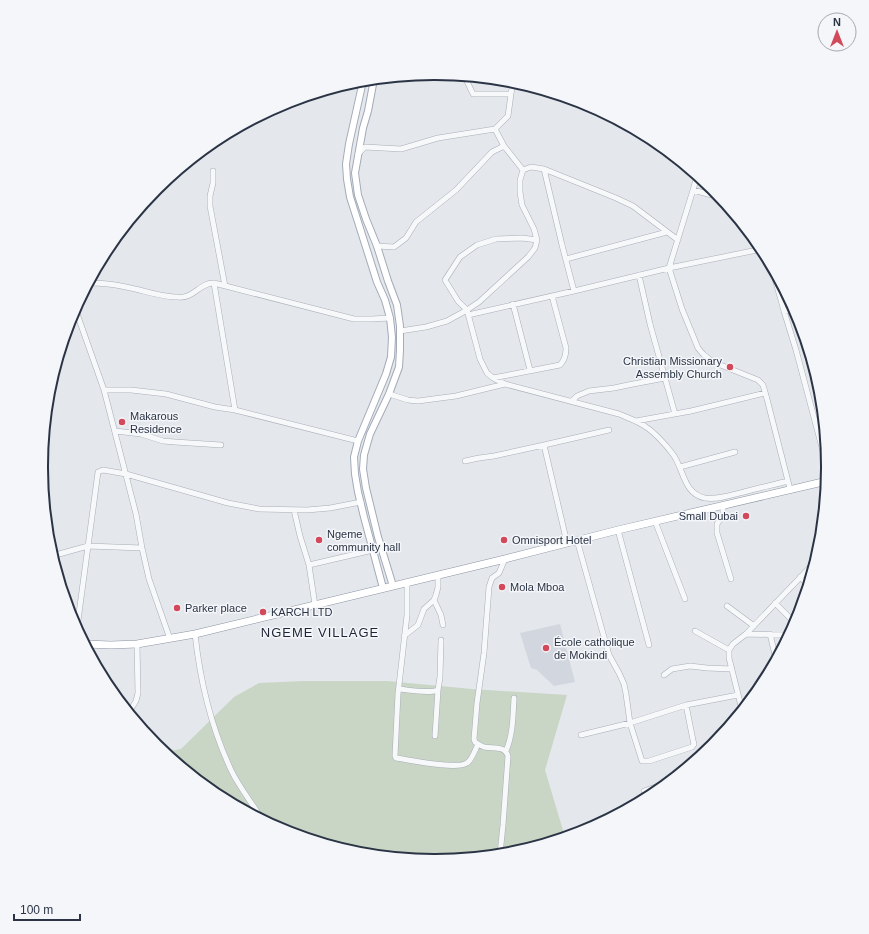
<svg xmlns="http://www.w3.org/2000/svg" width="869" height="934" font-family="Helvetica,sans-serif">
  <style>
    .built { fill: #d2d6de }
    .green { fill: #c9d6c5 }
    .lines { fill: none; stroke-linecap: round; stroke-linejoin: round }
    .minor-casing { stroke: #a9aeb7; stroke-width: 6 }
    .major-casing { stroke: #a3abb8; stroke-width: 8 }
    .highway-casing { stroke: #8b94a3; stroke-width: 8 }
    .minor { stroke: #f7f8fa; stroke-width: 5 }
    .major { stroke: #fff; stroke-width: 6 }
    .highway { stroke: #fff; stroke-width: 7 }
    .poi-dot { fill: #d1495b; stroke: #f4f6f9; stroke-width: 1.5 }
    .labels { text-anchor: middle; stroke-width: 3; stroke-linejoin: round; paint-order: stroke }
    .poi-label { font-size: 11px; fill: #2b3445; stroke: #f4f6f9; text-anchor: start }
    .quarter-label { font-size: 13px; letter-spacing: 1px; fill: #1d2536; stroke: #f4f6f9 }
    .rim { fill: none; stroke: #2b3445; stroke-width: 2 }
  </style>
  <rect width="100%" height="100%" fill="#e4e7ec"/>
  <path class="built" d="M560,624L575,682L554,686L537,670L531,668L520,633Z"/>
  <path class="green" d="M303,681H387L472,689L567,695L545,770L565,837L511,853L434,860L358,853L284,830L216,794L164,752L181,749L234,697L259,683Z"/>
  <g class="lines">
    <g class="minor-casing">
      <path id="minor" d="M465,77L473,94H511L513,81
        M511,94L508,116L495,129L504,146L523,170
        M358,154L365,147L401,149L438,138L495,129
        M544,169L562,245L574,291
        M523,170L531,167L544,169L616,198L633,206L678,240
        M213,171V183L210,196V206L225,286
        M697,176L693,190L669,268L682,309L698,348L703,354L713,362L758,380L763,385L767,399L790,489
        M693,190L719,197
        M537,240L522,238L496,239L477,245L460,257L445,280L458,301L467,310L480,359L487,373L493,378L505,384L619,414C628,418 638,421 646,427C654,432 666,445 672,453C684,468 683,494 705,498C718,500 731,495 744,492C758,488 773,485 788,481
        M377,246L394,247L406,238L416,222L456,190L492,152L504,146
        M566,259L667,232
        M772,268L784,311L796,350L828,470
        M639,275L650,324L675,414
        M89,283C101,283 113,284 126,287C142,290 158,296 174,297C178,297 183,298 187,296C196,293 204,282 214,283L354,319H372L390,318
        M214,283L235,410
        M513,304L530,370
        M75,308L104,390L136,514L142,548L149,579L170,639
        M784,311L794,310
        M468,315L574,291L669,268L762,249
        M400,331L426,327L447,321L467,310L479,302L528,257L535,248L537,240L534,229L522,205L520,192V180L523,170
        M493,378L560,365C565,360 566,355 566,348L552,296
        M104,390H131L166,394L215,407L235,410L358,441
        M389,394L408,400L418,401L456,396L505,384
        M572,401L577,396L589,391L614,388L628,385L665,378
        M636,421L691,411L765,393
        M115,431L141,434L163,441L175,442L221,445
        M544,445L609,430
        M465,461L479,458L494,456L544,445L567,543
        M680,467L735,452
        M723,505V515L717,524V533L731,579
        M294,510L300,536L309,565L315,605
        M655,521L685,599
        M618,530L649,645
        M577,540L609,655L619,673L624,684L626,694L630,723L642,761H649L692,747L694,744L693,740L686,705
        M52,556L88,546L142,548
        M309,565L373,550
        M800,577L808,585
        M407,582V615L398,694L395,756L396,758C410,760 457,770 467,763C472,760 475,750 478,744
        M434,600L441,615L443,625
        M775,603L795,623
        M727,606L754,626
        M77,628L98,472L103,470L126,474L228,503L259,509L307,510L330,508L361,502
        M695,631L729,650
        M195,634C200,680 212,730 232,772C240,788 252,803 261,818
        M746,634L789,635
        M770,634L776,659
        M404,636L418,625L424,609L434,600L436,595L438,587V575
        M664,675L672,669L690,666L707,668L732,669
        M399,689C409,690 430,694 438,690L440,677L441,640
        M742,710L729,658V650L733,644L746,634L815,562
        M128,711L131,709L136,701L138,693L137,644
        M581,735L630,723L686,705L738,695
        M435,736L438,690
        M506,751C513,735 513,716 514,698
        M644,791L658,786L664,785
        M500,854L503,825L508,756C504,745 494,749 484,747C481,746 478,744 475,742L474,739L477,703L484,653L489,587L492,578L499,573L505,559"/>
    </g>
    <g class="major-casing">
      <path id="major" d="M374,79L368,111L363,128L355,173L358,195L366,219L377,246L388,281L397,305L400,326V350L399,367L389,394L370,434L364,455L363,469L366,488L378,537L393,586
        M363,81L349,144L346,164L347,179L350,197L358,222L377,282L385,300L390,318L392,337L391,357L386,374L358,441L354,457L355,474L358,492L364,517L383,588"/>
    </g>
    <g class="highway-casing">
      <path id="highway" d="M85,644L111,645L137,644L195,634L505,559L618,530L827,481"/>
    </g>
    <use href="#minor" class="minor"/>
    <use href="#major" class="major"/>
    <use href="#highway" class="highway"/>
  </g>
  <g class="poi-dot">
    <circle cx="730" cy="367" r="4"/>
    <circle cx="122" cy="422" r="4"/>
    <circle cx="746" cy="516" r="4"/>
    <circle cx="319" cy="540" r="4"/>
    <circle cx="504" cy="540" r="4"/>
    <circle cx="502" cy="587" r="4"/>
    <circle cx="177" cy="608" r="4"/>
    <circle cx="263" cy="612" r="4"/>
    <circle cx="546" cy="648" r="4"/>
  </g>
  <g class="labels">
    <g class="poi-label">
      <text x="722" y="365" text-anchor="end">Christian Missionary<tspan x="722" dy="13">Assembly Church</tspan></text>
      <text x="130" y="420">Makarous<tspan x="130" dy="13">Residence</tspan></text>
      <text x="738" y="520" text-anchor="end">Small Dubai</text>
      <text x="327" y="538">Ngeme<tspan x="327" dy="13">community hall</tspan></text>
      <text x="512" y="544">Omnisport Hotel</text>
      <text x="510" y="591">Mola Mboa</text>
      <text x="185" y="612">Parker place</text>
      <text x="271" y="616">KARCH LTD</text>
      <text x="554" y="646">École catholique<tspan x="554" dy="13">de Mokindi</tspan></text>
    </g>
    <g class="quarter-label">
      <text x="320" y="637">NGEME VILLAGE</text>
    </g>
  </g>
  <path d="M0 0H869V934H0ZM434 80H435A386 386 0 0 1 821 466V468A386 386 0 0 1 435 854H434A386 386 0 0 1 48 468V466A386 386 0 0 1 434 80Z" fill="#f4f6f9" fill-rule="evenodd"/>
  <path class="rim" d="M434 80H435A386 386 0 0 1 821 466V468A386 386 0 0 1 435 854H434A386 386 0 0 1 48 468V466A386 386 0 0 1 434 80Z"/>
  <g transform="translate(837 32)"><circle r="19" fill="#f4f6f9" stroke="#a4a8b1"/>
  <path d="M0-3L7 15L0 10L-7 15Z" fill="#d1495b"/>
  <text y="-6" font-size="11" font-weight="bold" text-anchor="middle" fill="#2b3445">N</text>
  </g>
  <path d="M14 914v6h66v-6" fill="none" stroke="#2b3445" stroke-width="2"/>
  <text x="20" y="914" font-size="12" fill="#2b3445" stroke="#f4f6f9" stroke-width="3" paint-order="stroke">100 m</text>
</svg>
